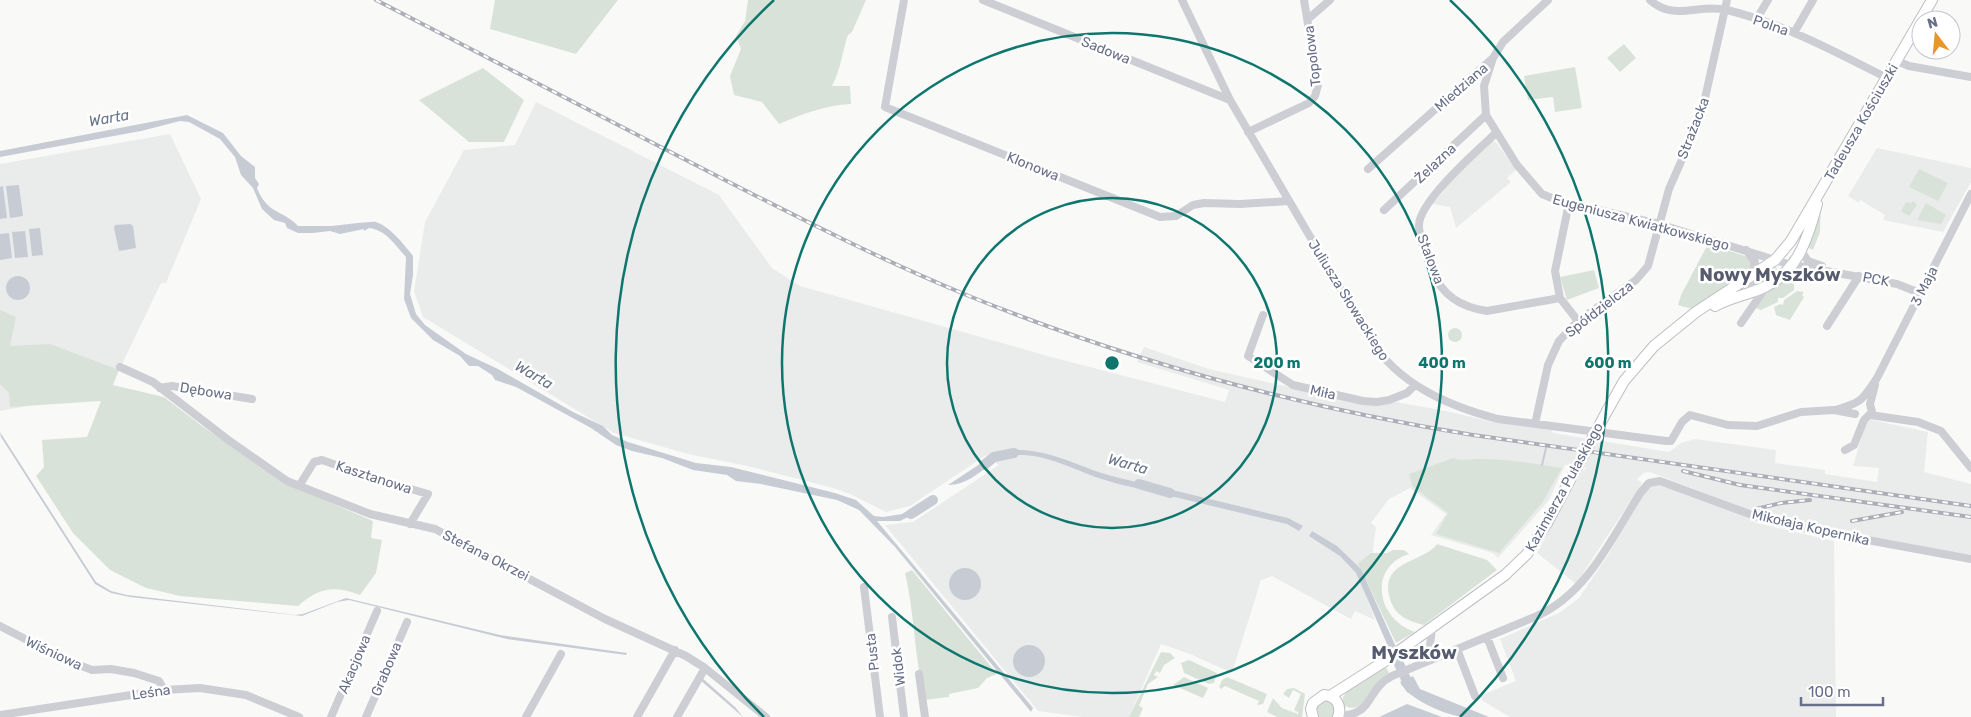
<svg xmlns="http://www.w3.org/2000/svg" width="1971" height="717" font-family="Rubik,sans-serif">
  <style>
    .built { fill: #eaebeb }
    .green { fill: #d9e2d9 }
    .water { fill: #c7ccd4 }
    .lines { fill: none; stroke-linecap: round; stroke-linejoin: round }
    .stream { stroke: #c7ccd4; stroke-width: 2 }
    .river { stroke: #c7ccd4; stroke-width: 10 }
    .major-casing { stroke: #bdbfc4; stroke-width: 12 }
    .minor { stroke: #cdced3; stroke-width: 8 }
    .major { stroke: #fff; stroke-width: 10 }
    .rail-casing { stroke: #acaeb7; stroke-width: 4 }
    .rail { stroke: #fff; stroke-width: 2; stroke-dasharray: 5.5; stroke-linecap: butt }
    .major-bridge-casing { stroke: #bdbfc4; stroke-width: 12; stroke-linecap: butt }
    .major-bridge { stroke: #fff; stroke-width: 10 }
    .ring { fill: none; stroke: #0f766e; stroke-width: 2.5 }
    .labels { text-anchor: middle; stroke-width: 5; stroke-linejoin: round; paint-order: stroke }
    .street-label { font-size: 14px; fill: #686f89; stroke: #fff }
    .water-label { font-size: 15px; font-style: italic; fill: #69768b; stroke: #fff }
    .district-label { font-size: 19px; font-weight: bold; fill: #565c6e; stroke: #fff }
    .centre { fill: #0f766e; stroke: #fff; stroke-width: 2.5 }
    .ring-label { font-size: 15px; text-anchor: middle; font-weight: bold; fill: #0f766e; stroke: #fff; stroke-width: 5; stroke-linejoin: round; paint-order: stroke }
  </style>
  <rect width="100%" height="100%" fill="#f9faf8"/>
  <path class="built" d="M536,102L719,195L772,268L800,286L1055,358L1225,402L1229,390L1137,362L1144,347L1209,369L1363,404L1381,405L1396,402L1451,412L1488,421L1551,430L1553,433L1669,452L1681,443L1695,439L1776,450L1775,463L1825,470V474L1877,482L1879,468L1853,466L1867,419L1928,432L1924,472L1971,484V555L1880,541L1770,518L1650,472L1644,473L1637,479L1642,483L1576,584L1537,553L1583,470L1588,468L1565,465L1549,500L1498,558L1493,553L1431,535L1446,514L1410,488L1389,499L1371,523L1376,527L1371,565L1361,583L1375,620L1355,611L1351,619L1272,576L1261,580L1232,673L1190,654L1161,644L1129,717H1082L1038,711L885,525L913,522L999,465L986,455L910,506L886,512L850,494L833,488L747,466L688,454L614,433L423,317L414,291L425,222L464,150L515,145Z
    M170,134L201,199L166,283H161L109,391L0,411V164Z
    M1491,141L1496,142L1516,170L1507,178L1511,182L1456,228L1450,207L1432,204L1444,191L1443,188Z
    M1877,148L1971,168V182L1943,232L1883,220L1885,215L1860,200L1859,203L1848,196Z
    M1662,485L1729,508L1757,523L1834,541L1836,717H1510L1483,701L1479,696L1516,681L1500,639L1559,613L1579,598L1608,555L1645,492L1651,486Z"/>
  <path class="green" d="M495,0H618L576,54L490,29Z
    M748,0H866L852,32L848,35C842,52 841,69 832,86H850L851,104C825,105 803,114 779,124L762,102L734,95L730,76L741,49L736,36L745,21Z
    M1624,44L1636,58L1620,72L1607,58Z
    M1575,67L1582,108L1555,112L1553,97L1528,100L1524,76Z
    M483,68L524,100L504,142H469L419,100Z
    M1919,169L1948,183L1938,201L1909,187Z
    M1821,199L1820,232L1813,250L1807,247Z
    M1913,201L1917,205L1909,216L1901,211L1906,202L1911,203Z
    M1926,203L1946,215L1941,224L1917,220Z
    M1708,244L1748,257L1752,264L1749,272L1692,309L1678,305L1681,295Z
    M1775,267L1781,271L1756,288L1753,283L1755,281Z
    M1594,270L1599,288L1567,300L1560,277Z
    M1800,270L1810,271L1808,274L1797,277L1794,282V290L1783,298H1778V302L1761,310L1756,308C1765,292 1782,274 1800,270Z
    M1797,291L1804,292L1802,295L1804,297L1790,320L1776,315L1774,307L1780,304L1783,305L1784,300Z
    M0,310L16,317L10,346L50,344L119,370L113,385L164,397L202,426L285,483L373,521L371,538L382,540L376,573L360,595C334,585 319,588 298,606L180,596L146,588L110,570L73,533L36,476L44,467L42,440L87,437L101,401L10,407L9,393L0,384Z
    M1448 335a7 7 0 1 1 14 0a7 7 0 1 1-14 0Z
    M1453,458C1465,462 1474,458 1487,459C1512,460 1537,464 1562,468L1542,503L1499,553L1436,534L1448,513L1412,486L1409,474Z
    M1437,544L1487,560L1497,570L1424,625C1408,621 1395,616 1390,599C1378,560 1424,563 1437,544Z
    M1393,550H1404L1409,554C1368,567 1376,619 1415,632L1396,643L1358,563L1371,553H1387Z
    M912,570L997,674L987,678L978,688L949,694V697L925,700C914,658 915,615 905,573Z
    M1161,652L1170,653L1175,658L1164,665L1160,673L1156,671L1154,675L1158,677L1148,684L1139,706L1143,708L1139,717H1129Z
    M1189,660L1217,673L1214,683L1209,684L1184,673L1181,663Z
    M1385,665L1390,675C1384,678 1378,681 1374,687C1366,696 1360,715 1344,705L1343,697L1347,691Z
    M1184,677L1208,688L1203,698L1173,685Z
    M1227,677L1267,694L1263,704L1257,705L1259,701L1225,686L1221,689L1219,687L1222,680Z
    M1294,688L1305,694L1302,717H1277L1267,712L1273,698L1282,708L1298,714V712L1294,710L1301,694L1293,690L1289,698L1283,694L1287,689Z
    M1328,699L1336,707L1333,717H1317L1315,712L1316,704Z"/>
  <path class="water" d="M187,115L223,133L241,156L255,167V178L259,184L257,188C268,215 282,209 298,226H332C335,226 371,221 376,222C390,227 403,243 413,256V275L410,294L416,314L425,325L466,354L498,369L573,412L603,426L612,435L628,442L696,463L731,467L835,493L856,500L874,516L883,517L902,514L917,505L924,509L900,521H877L1033,708L1031,712L895,547L859,510L837,500L761,484L736,481L727,475L693,470L662,458L632,451L616,445L591,428L516,387L495,380L492,375L478,366H469L460,356L433,340L411,318L404,299L406,257C394,244 386,230 369,228L364,231V229L340,234L330,231L313,233H298L287,228L285,223L274,220L262,209L253,188L241,175L235,157L220,139L189,122L180,121L141,131L0,157V151Z
    M19,185L23,216L10,218L6,186Z
    M3,186L7,218L0,219V187Z
    M130,224L133,226L136,248L119,251L114,228L115,225Z
    M40,228L43,255L32,256L29,229Z
    M25,231L28,257L15,258L12,232Z
    M9,233L12,258L0,260V234Z
    M6 288a12 12 0 1 1 24 0a12 12 0 1 1-24 0Z
    M0,432L96,582L111,591L127,595L295,615L303,614L346,598L500,635L627,653L626,655L507,639L349,600L337,602L302,616L130,597L111,593L95,584L1,437Z
    M1007,450C1036,448 1059,457 1085,467C1107,476 1130,480 1152,486L1151,491C1136,488 1120,485 1105,480C1073,470 1038,448 1004,457L999,453Z
    M992,456L996,460C981,471 967,485 948,485Z
    M1160,487L1288,518L1303,526L1299,531L1287,524L1158,493Z
    M1312,531L1337,546L1361,569L1396,647L1390,651L1356,573L1340,556L1309,536Z
    M949 584a16 16 0 1 1 32 0a16 16 0 1 1-32 0Z
    M1013 661a16 16 0 1 1 32 0a16 16 0 1 1-32 0Z
    M1413,676L1420,689L1489,717C1481,717 1471,717 1462,717C1443,714 1408,699 1400,682Z
    M701,677L736,708L743,717L699,679Z
    M1407,704L1442,717H1379Z"/>
  <g class="lines">
    <path class="stream" d="M1542,465L1546,448"/>
    <path class="river" d="M984,465L994,457L1014,453
      M1139,484L1170,493
      M911,514L933,500
      M1395,655L1410,688L1414,690"/>
    <g class="major-casing">
      <path id="major" d="M1715,306C1728,299 1741,296 1755,291C1796,277 1807,242 1817,204
        M1607,411L1624,381L1654,346L1696,312L1775,260L1791,241L1932,0
        M1330,696L1385,661L1505,575L1527,554L1547,523
        M1313,717L1311,709L1313,703L1324,695C1336,696 1342,705 1338,717"/>
    </g>
    <path class="minor" d="M904,0L885,107L1160,217L1176,216L1193,205L1204,203L1240,204L1289,201
      M983,0L1230,100
      M1182,0L1230,100L1370,339C1398,384 1448,406 1498,419L1666,441H1671L1682,422L1690,415L1728,425L1757,426L1801,412L1834,410L1855,414
      M1650,0C1674,22 1699,3 1727,10C1784,24 1836,52 1887,78
      M1308,19L1330,0
      M1756,20L1768,0
      M1794,33L1813,0
      M1493,58L1484,86L1486,115L1517,165L1542,194L1559,201L1659,224L1788,264L1897,284L1920,293
      M1897,61L1909,66L1971,77
      M1248,132L1309,103L1315,96L1318,85L1304,0
      M1496,133C1478,150 1418,202 1419,226C1419,237 1428,260 1432,270C1442,296 1461,307 1487,311L1560,298L1578,321
      M1368,169L1493,58L1503,42L1548,0
      M1384,210L1486,115
      M1746,250L1755,262L1750,284L1756,291
      M1802,252L1808,261L1822,266
      M1560,298L1555,271L1569,203
      M1263,315L1248,356L1293,385L1363,401L1377,402L1389,400L1407,393L1415,385
      M1741,323L1766,287
      M1827,326L1859,276
      M120,367L153,382L227,439L287,481L370,514L435,529L605,619L686,656L705,668L766,717
      M160,388L172,386L252,399
      M1835,410C1861,403 1862,401 1877,378L1971,194
      M1870,415L1918,422L1941,431L1971,468
      M1535,424L1548,365L1559,341L1578,321L1636,280L1648,266L1669,189L1701,116L1727,0
      M1845,450L1854,445L1864,420L1872,412L1870,404L1875,385
      M299,486L314,462L322,460L373,478L428,494L410,524
      M864,587L880,717
      M892,617L904,717
      M0,626L66,660L92,670L111,669L134,673L159,681L164,690
      M1432,628L1430,646L1436,652L1446,654
      M1487,637L1503,678
      M1457,649L1475,696
      M919,674L925,717
      M0,715L164,690L200,688L246,695L299,717
      M331,717L377,611
      M366,717L407,622
      M526,717L561,654
      M637,717L675,650
      M677,717L705,668
      M1338,717C1344,715 1352,715 1357,712C1372,705 1371,687 1392,676L1537,616C1588,593 1612,537 1641,492L1649,483L1660,481L1763,519L1791,526L1971,559"/>
    <use href="#major" class="major"/>
    <g class="rail-casing">
      <path id="rail" d="M376,0C479,53 581,106 684,159C778,207 871,256 969,296C1131,362 1300,407 1473,435L1971,506
        M1683,471L1740,485L1971,517
        M1756,509L1781,503L1810,500
        M1852,521L1902,512"/>
    </g>
    <use href="#rail" class="rail"/>
    <g class="major-bridge-casing">
      <path id="major-bridge" d="M1547,523L1607,411"/>
    </g>
    <use href="#major-bridge" class="major-bridge"/>
  </g>
  <g class="ring">
    <circle cx="1112" cy="363" r="165"/>
    <circle cx="1112" cy="363" r="330"/>
    <path d="M764 717A496 496 0 0 1 774 0M1450 0A496 496 0 0 1 1460 717"/>
  </g>
  <g class="labels">
    <g class="street-label">
      <text transform="translate(1771 25) rotate(19)" y="5">Polna</text>
      <text transform="translate(1106 50) rotate(22)" y="5">Sadowa</text>
      <text transform="translate(1312 56) rotate(-97)" y="5">Topolowa</text>
      <text transform="translate(1461 87) rotate(-41)" y="5">Miedziana</text>
      <text transform="translate(1861 122) rotate(-60)" y="5">Tadeusza Kościuszki</text>
      <text transform="translate(1693 128) rotate(-69)" y="5">Strażacka</text>
      <text transform="translate(1435 163) rotate(-43)" y="5">Żelazna</text>
      <text transform="translate(1033 166) rotate(22)" y="5">Klonowa</text>
      <text transform="translate(1641 222) rotate(15)" y="5">Eugeniusza Kwiatkowskiego</text>
      <text transform="translate(1431 259) rotate(69)" y="5">Stalowa</text>
      <text transform="translate(1876 279) rotate(11)" y="5">PCK</text>
      <text transform="translate(1924 286) rotate(-63)" y="5">3 Maja</text>
      <text transform="translate(1349 300) rotate(58)" y="5">Juliusza Słowackiego</text>
      <text transform="translate(1599 309) rotate(-38)" y="5">Spółdzielcza</text>
      <text transform="translate(206 391) rotate(9)" y="5">Dębowa</text>
      <text transform="translate(1323 392) rotate(13)" y="5">Miła</text>
      <text transform="translate(374 477) rotate(18)" y="5">Kasztanowa</text>
      <text transform="translate(1564 487) rotate(-61)" y="5">Kazimierza Pułaskiego</text>
      <text transform="translate(1811 527) rotate(13)" y="5">Mikołaja Kopernika</text>
      <text transform="translate(486 555) rotate(27)" y="5">Stefana Okrzei</text>
      <text transform="translate(872 652) rotate(-96)" y="5">Pusta</text>
      <text transform="translate(54 653) rotate(25)" y="5">Wiśniowa</text>
      <text transform="translate(354 664) rotate(-67)" y="5">Akacjowa</text>
      <text transform="translate(898 667) rotate(-97)" y="5">Widok</text>
      <text transform="translate(386 669) rotate(-67)" y="5">Grabowa</text>
      <text transform="translate(151 692) rotate(-8)" y="5">Leśna</text>
    </g>
    <g class="water-label">
      <text transform="translate(109 118) rotate(-10)" y="5">Warta</text>
      <text transform="translate(534 375) rotate(30)" y="5">Warta</text>
      <text transform="translate(1128 464) rotate(16)" y="5">Warta</text>
    </g>
    <g class="district-label">
      <text x="1770" y="281">Nowy Myszków</text>
      <text x="1414" y="659">Myszków</text>
    </g>
  </g>
  <circle cx="1112" cy="363" r="8" class="centre"/>
  <g class="ring-label">
    <text x="1277" y="368">200 m</text>
    <text x="1442" y="368">400 m</text>
    <text x="1608" y="368">600 m</text>
  </g>
  <g transform="translate(1936 35) rotate(344)"><circle r="24" fill="#ffffff" stroke="#c3c5d0"/>
  <path d="M0-4L9 19L0 12L-9 19Z" fill="#e7962a"/>
  <text y="-8" font-size="14" font-weight="bold" text-anchor="middle" fill="#686f89">N</text>
  </g>
  <path d="M1801 697v8h82v-8" fill="none" stroke="#686f89" stroke-width="2.5"/>
  <text x="1808" y="697" font-size="15" fill="#686f89" stroke="#ffffff" stroke-width="4" paint-order="stroke">100 m</text>
</svg>
